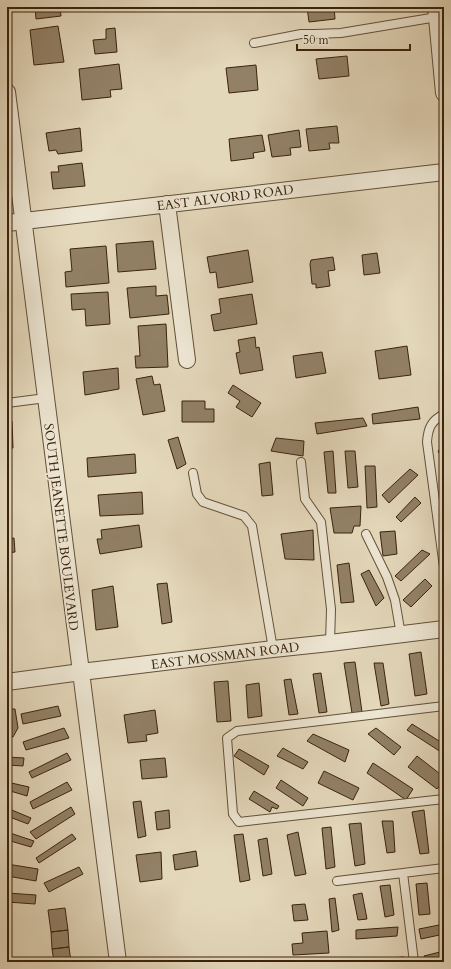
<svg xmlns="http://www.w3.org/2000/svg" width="451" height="969" font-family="Cardo,serif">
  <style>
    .building { fill: #928167; stroke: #3a220d }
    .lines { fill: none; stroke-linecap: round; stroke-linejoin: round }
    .lane-casing { stroke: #645038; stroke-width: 10 }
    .street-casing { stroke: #645038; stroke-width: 18 }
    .lane { stroke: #ede6d3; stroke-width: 8 }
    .street { stroke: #ede6d3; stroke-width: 16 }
    .labels { text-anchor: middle; stroke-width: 3.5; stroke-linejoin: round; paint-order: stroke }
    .street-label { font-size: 13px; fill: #3a220d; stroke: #ede6d3 }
  </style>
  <rect width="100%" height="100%" fill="#e4d8bb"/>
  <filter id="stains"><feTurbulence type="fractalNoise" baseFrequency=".005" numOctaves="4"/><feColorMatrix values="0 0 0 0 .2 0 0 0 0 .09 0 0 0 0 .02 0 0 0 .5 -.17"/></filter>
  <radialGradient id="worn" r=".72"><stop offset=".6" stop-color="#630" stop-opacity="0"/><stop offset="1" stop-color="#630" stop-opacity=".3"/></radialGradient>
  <path class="building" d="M35,7H60L61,16L36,19Z
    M307,7H334L335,19L309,22Z
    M58,26L64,62L34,65L30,30Z
    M115,28L117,52L95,54L93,40L106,39V29Z
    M347,56L349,76L319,79L316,59Z
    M119,64L122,89L110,90L111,97L82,100L79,69Z
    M256,65L258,90L229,93L226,68Z
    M337,126L339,143H329L330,149L309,151L306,129Z
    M80,128L82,151L58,154L56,150L49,151L46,133Z
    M299,130L301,147L290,148L291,155L272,157L268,135Z
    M262,135L265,151L253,153L254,158L231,161L229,139Z
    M82,163L85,186L53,189L51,172H59L58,166Z
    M153,241L156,269L118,272L116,244Z
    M106,246L109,283L66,287L65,272L72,271L70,249Z
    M248,250L253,282L218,288L216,272L210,273L207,257Z
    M377,253L380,273L364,275L362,255Z
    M333,257L335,270L328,271L330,286L316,288V284H312L310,264L311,260Z
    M156,286V296L167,295L169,314L130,318L127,288Z
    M108,292L110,324L86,326L85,309L72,310L71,294Z
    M252,294L257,324L214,331L211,315L221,313L219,299Z
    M166,324L168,367L136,368L135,356H140L138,326Z
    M255,337L256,348L259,347L263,370L240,374L236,353L240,352L238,340Z
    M407,346L411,375L379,379L375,351Z
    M322,352L326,373L296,378L293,356Z
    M118,368L119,389L85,395L83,372Z
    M152,376L154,385L160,384L165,411L143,415L136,379Z
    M233,385L261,403L252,417L236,407L240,401L228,393Z
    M182,401H205V409H214V422H182Z
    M418,407L420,419L373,424L372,414Z
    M363,418L367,426L317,434L315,423Z
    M7,421H12L13,448L7,449Z
    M178,437L186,464L177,469L168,440Z
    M276,438L304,441L303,456L271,451Z
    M444,440V455L438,452Z
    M333,451L336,493H328L324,452Z
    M345,451H355L358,487L348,488Z
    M135,454L136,473L88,477L87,458Z
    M270,462L273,495L262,496L259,464Z
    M365,466H375L377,507L367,508Z
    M410,469L418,475L389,503L382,495Z
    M142,492L143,514L100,516L98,495Z
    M415,497L421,503L401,522L396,517Z
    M361,506L360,526H354L352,533H334L330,508Z
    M139,525L142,547L100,554L97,539H102L101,530Z
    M313,530L314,560L285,559L281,534Z
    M395,531L397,554L383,556L380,532Z
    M14,538L15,552L7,553V539Z
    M422,550L430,554L401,581L395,576Z
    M349,563L354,602L341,603L337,565Z
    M369,570L384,598L376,606L361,574Z
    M425,579L432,586L411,607L403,600Z
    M167,583L172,622L162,624L157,584Z
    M113,586L118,627L96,630L92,590Z
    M421,652L427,694L415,696L409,654Z
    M355,662L362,712L352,713L344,663Z
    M374,663H383L389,704L381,706Z
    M441,665H444V684Z
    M321,673L327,712L319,713L313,674Z
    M291,679L298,714L289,715L284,680Z
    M228,681L231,721L217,722L214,682Z
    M259,683L262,716L248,718L246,685Z
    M58,706L61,716L23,724L21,714Z
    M9,709H15L18,728L13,737L7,735V719Z
    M155,710L158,733L146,735L147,741L128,743L124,715Z
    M412,724L444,744V754L407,730Z
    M64,728L69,738L26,750L23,742Z
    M376,728L401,747L394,755L368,734Z
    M313,734L349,750L345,762L307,741Z
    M283,748L308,762L303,769L277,756Z
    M239,749L269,766L264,775L234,756Z
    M67,753L71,760L32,778L29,772Z
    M417,756L444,777V780L437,789L408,767Z
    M7,757L24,758L23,766L7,765Z
    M165,758L167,777L142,779L140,760Z
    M373,763L413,789L406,800L367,773Z
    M324,771L359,788L353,800L318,783Z
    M281,780L308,798L303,806L276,788Z
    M7,782L29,787L27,796L7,790Z
    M67,782L72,790L33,809L30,802Z
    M254,791L279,806L277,809L272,807L270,812L249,799Z
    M141,801L146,836L138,838L133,802Z
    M71,807L75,814L36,839L30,832Z
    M7,808L31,818L28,824L7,816Z
    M169,810L170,828L157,830L155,812Z
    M424,810L429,853L420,854L412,812Z
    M382,821H393L395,852L387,853Z
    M361,823L365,864L355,866L349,824Z
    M331,827L335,867L326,869L322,828Z
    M7,832L34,841L31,847L7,840Z
    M298,832L306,874L295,876L287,835Z
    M72,834L76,839L39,863L36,858Z
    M243,834L250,880L240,882L234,835Z
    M267,838L272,874L263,876L258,840Z
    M196,851L198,866L175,870L173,855Z
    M161,852L162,879L140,882L136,855Z
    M7,864L38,869L36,881L7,876Z
    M79,867L83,874L49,892L44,883Z
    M427,883L430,914L419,915L416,884Z
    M390,885L394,915L385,917L380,886Z
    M7,893L36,895L35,904L7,902Z
    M362,893L367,919L358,920L353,895Z
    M335,898L339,930L332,932L329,899Z
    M305,904L308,920L294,921L292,905Z
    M65,908L68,930L51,932L48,910Z
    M444,924V934L421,939L419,929Z
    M398,927L397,936L356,939V930Z
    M68,930L69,947L52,949L51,932Z
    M327,931L329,953L293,955L292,944L303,943L302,933Z
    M69,947L71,962H54L52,949Z
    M444,951V961L440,962H426L424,956Z
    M404,957V962H361V960Z"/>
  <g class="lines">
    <g class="lane-casing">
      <path id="lane" d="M254,43L301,34H315L341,33L437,17
        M7,403L46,398
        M444,414C431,421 428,428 427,442L444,567
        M301,462L305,499L321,522L331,609L330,643
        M193,473L197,494L203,502L244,516L252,526L273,649
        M366,534L387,577L395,600L401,635
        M444,706L237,731L227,738L233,814L239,822L444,799
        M337,881L403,873
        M414,962L403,873L444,868"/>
    </g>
    <g class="street-casing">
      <path id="street" d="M436,7L444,93
        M7,92L118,962
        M167,204L187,360
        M7,223L444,172
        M7,682L81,672L273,649L330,643L444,629"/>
    </g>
    <use href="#lane" class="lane"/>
    <use href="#street" class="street"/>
  </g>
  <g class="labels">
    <g class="street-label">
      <text transform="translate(225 197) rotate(-7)" y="5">EAST ALVORD ROAD</text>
      <text transform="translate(62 527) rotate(83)" y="5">SOUTH JEANETTE BOULEVARD</text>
      <text transform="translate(225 655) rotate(-7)" y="5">EAST MOSSMAN ROAD</text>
    </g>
  </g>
  <rect width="451" height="969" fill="none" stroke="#e4d8bb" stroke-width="24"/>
  <rect x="8" y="8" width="435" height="953" fill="none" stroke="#3a220d" stroke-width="2"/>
  <rect x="12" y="12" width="427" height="945" fill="none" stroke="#3a220d"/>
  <path d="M297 44v6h113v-6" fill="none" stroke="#3a220d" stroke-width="2"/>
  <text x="303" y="44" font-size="12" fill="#3a220d" stroke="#ede6d3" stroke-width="3" paint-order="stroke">50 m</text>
  <rect width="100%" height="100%" filter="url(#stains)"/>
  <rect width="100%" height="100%" fill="url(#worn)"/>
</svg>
